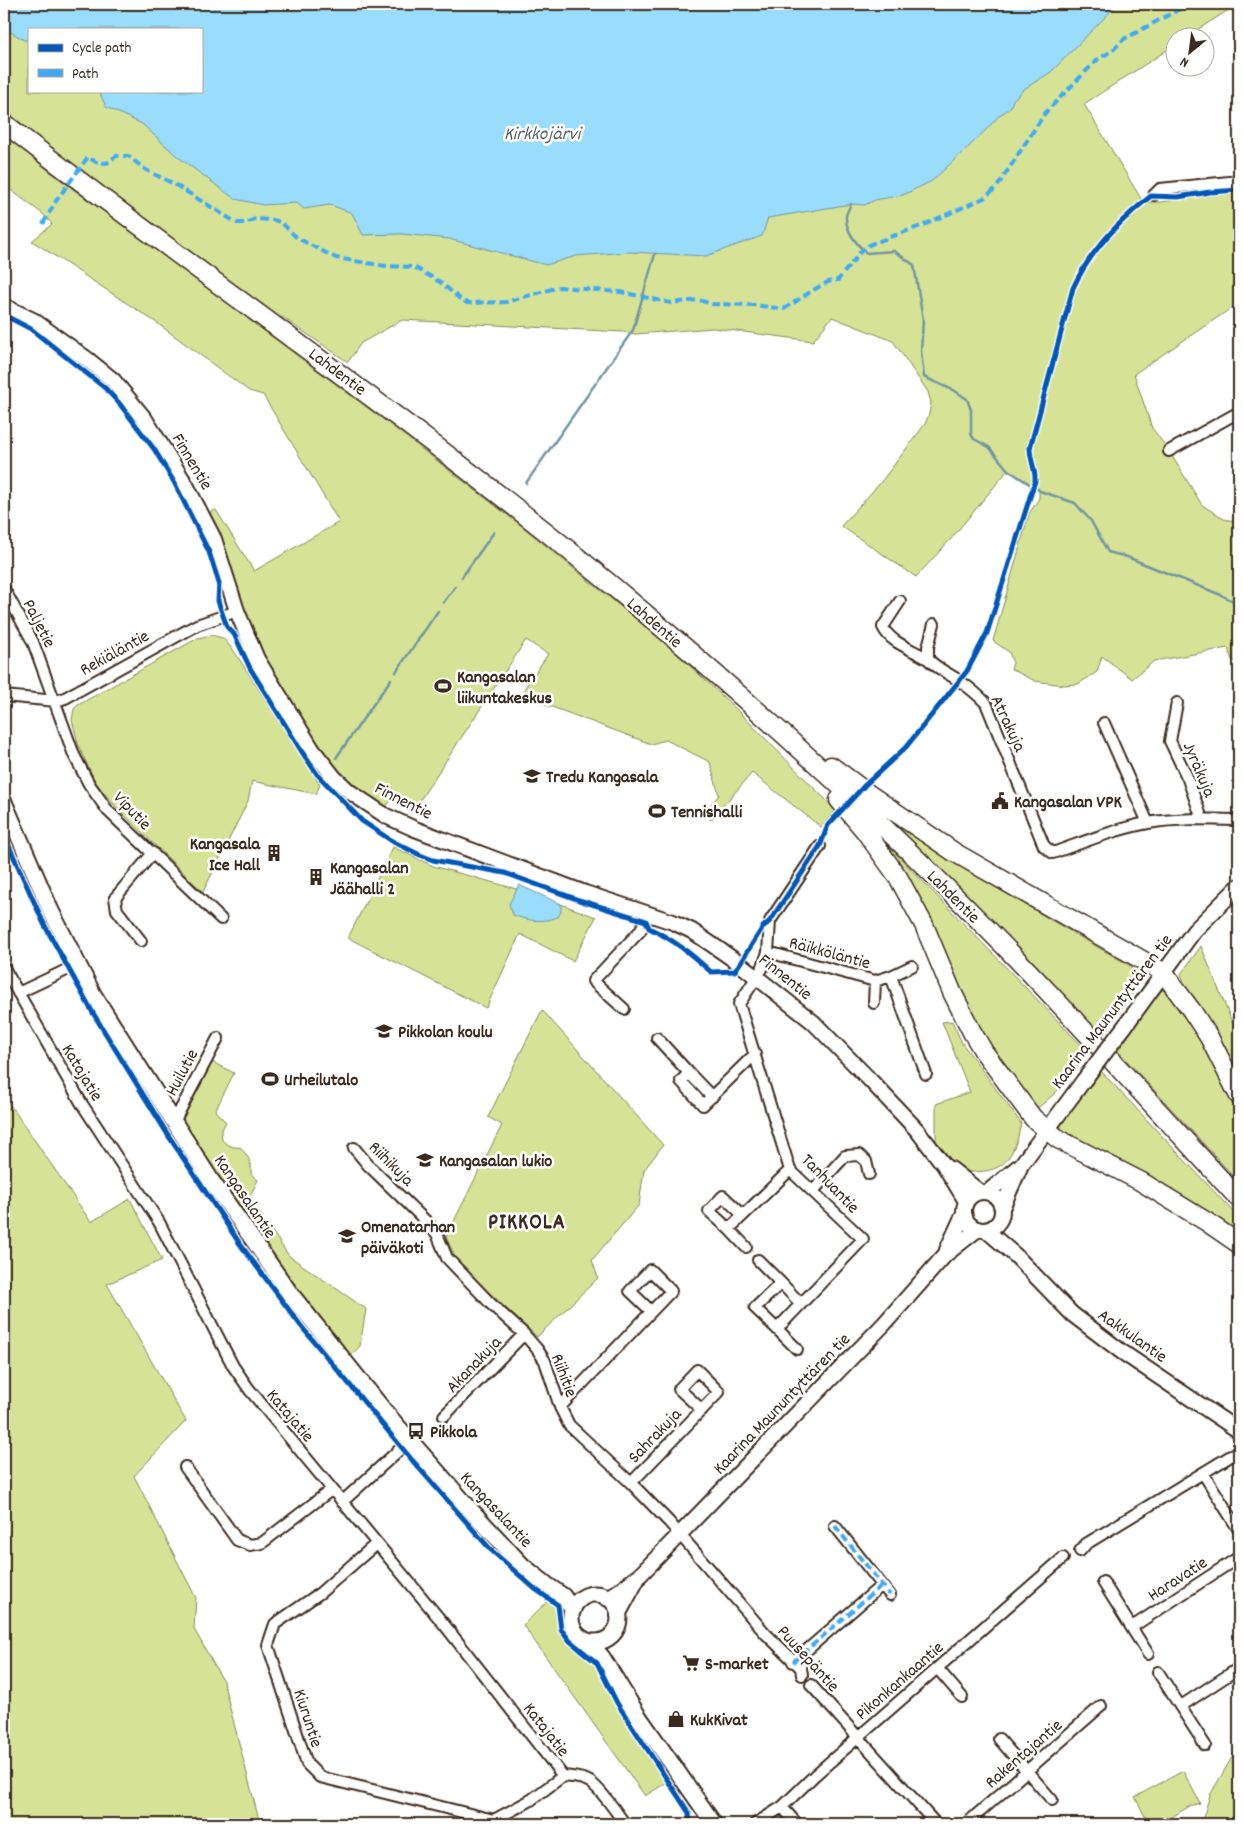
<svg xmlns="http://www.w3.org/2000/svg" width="1243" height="1828" font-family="Dekko,sans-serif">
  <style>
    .green { fill: #d6e396; stroke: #88865a; fill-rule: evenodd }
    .water { fill: #99dcfb; stroke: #7395a3 }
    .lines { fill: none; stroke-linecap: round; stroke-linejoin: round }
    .stream { stroke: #7395a3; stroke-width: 2.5 }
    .street-casing { stroke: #3b2a1e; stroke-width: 14 }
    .secondary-casing { stroke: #3b2a1e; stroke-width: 18 }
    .primary-casing { stroke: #3b2a1e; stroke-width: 19 }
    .highway-casing { stroke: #3b2a1e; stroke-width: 21 }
    .street { stroke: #fff; stroke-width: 10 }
    .secondary { stroke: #fff; stroke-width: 14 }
    .primary { stroke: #fff; stroke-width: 15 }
    .highway { stroke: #fff; stroke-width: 18 }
    .secondary-bridge-casing { stroke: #3b2a1e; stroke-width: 18; stroke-linecap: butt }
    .secondary-bridge { stroke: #fff; stroke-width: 14 }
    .quiet { stroke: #3fa9f5; stroke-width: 4; stroke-dasharray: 8 4; stroke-linecap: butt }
    .cycleway-casing { stroke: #fff; stroke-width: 8 }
    .cycleway { stroke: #0057b8; stroke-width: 5 }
    .labels { text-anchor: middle; stroke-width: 5; stroke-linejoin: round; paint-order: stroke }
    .street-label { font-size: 18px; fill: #3b2a1e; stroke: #fff }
    .poi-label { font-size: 18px; font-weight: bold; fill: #3b2a1e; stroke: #fff; text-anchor: start }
    .water-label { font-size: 19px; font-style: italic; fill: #575f60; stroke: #fff }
    .district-label { font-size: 22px; font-weight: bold; letter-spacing: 1px; fill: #3b2a1e; stroke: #fff }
  </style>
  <rect width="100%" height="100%" fill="#fff"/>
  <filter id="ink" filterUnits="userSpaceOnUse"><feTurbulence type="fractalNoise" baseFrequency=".02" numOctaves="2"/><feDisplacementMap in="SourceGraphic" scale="10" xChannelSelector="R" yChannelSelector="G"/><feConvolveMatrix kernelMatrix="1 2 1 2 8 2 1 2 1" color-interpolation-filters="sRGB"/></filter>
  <g filter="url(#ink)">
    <path class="green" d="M4,4H1238L1186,37L1176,38L1175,45L1084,104L1143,202H1160L1239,192V303L1134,374L1152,428L1169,451L1202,505L1224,519L1239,522V663L1232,660L1228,648L1154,661L1132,679L1102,656L1097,672L1078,684L1064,685L1035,681L1011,669L1013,663L1009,652L993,641L1029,514L1039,498V489L1008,470L950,540L916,577L841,526L881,482L925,424L929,414L931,403L928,392L893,341L832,317L813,341L713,328L635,334L623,332L402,320L361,343L348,362L282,317L280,320L86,177L4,109ZM29,29H201V91H29Z
      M4,135L62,181L251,319H248L388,423L519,524L668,645L738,711L836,810L821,827L752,773L711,820L703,813L719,795L710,762L666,740L651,744L520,695L548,654L526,640L414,809L391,800L386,807L352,783L337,770L310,736L281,690L256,642L208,513L216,510L254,571L339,522L263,395L249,391L157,323L32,241L52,224L43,214L4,185Z
      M211,635L223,638L234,651L320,785L316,794L252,781L248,801L203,892L114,805L95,781L79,747L72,720L74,709L78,705L198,638Z
      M894,821C972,875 1052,921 1134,968L1131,995L1103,1035L896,830Z
      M873,830L1087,1051C1076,1074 1056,1094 1035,1110L978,1028L940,939L910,880Z
      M393,847L433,866L531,893L596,917L573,961L520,934L486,1008L348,938Z
      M1201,946L1239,1039V1078L1188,994L1181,974Z
      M1163,990L1177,1005L1209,1050L1239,1113V1182L1118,1051L1157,992Z
      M542,1010L663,1145L644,1170L639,1205L592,1260L598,1278L537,1337L458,1263L446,1237L502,1125L488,1117Z
      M952,1021L962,1043L1021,1123C1018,1140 1011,1166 990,1170C982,1172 973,1172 965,1172L956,1166L936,1141V1104L970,1092L942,1022Z
      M210,1061L234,1073L215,1111L226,1122L221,1131L222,1140C227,1145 232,1148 240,1147C248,1156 252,1162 251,1174L258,1180L249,1198L289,1256L366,1309L360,1346L349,1358L291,1290L178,1113Z
      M1101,1071L1239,1218V1236L1195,1203L1116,1158L1063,1132L1060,1125L1064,1118Z
      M4,1096L91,1222L130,1199L162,1260L107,1284L186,1421L134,1476L196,1598L194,1629L223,1681L260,1824H4Z
      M550,1599L558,1605L561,1629L570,1641L597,1663L669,1781L645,1796L523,1625Z
      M1239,1751V1824H1201L1210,1795L1234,1754Z
      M1183,1771L1200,1803L1190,1806L1160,1824H1149L1135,1797Z"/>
    <path class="water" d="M4,4H1118L1051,72L1024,89L1013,100L1010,108L1001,114L978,138L932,181L903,195L875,200L864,205L851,204L768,218L762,236L706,256L629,252L576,256L546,265L449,239L402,234L363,235L352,213L330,205L304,209L297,203L263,205L235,199L178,157L142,124L106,107L99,91H201V29H29V40H24L4,28Z
      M519,885L561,904V911L558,917C542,923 528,921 513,915L509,904Z"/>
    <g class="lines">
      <path class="stream" d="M851,204C849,208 847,212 846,216C845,230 857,245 866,253L894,251L914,265L923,320L921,351L924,377L955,391L967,399L971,410V434L974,439L989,447L1008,470L1040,491L1075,503L1091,521L1108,552L1127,557L1221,595L1239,604
        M526,483L633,330L655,254
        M462,577L494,532
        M443,603L455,587
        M396,672L438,611
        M336,758L391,679"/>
      <g class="street-casing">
        <path id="street" d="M1154,195L1160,189L1239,181
          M1169,451L1239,412
          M4,589L33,642L74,755L89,784L108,811L221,919
          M900,601L883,627C891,644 913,649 928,659
          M934,624L928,647V659C937,669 950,674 961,682C970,688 978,695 986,703L1044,846L1053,853C1084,842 1115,829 1148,823C1176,818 1207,819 1236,820L1239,822
          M4,696L56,701L65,698L197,625L237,611
          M1177,703L1170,741L1188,779L1202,819
          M1104,723L1148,823
          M141,941L117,910L115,898L153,853
          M768,952L875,981L891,976L912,966
          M4,968L82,1104L159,1222L233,1366L249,1389L443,1623L563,1776C571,1777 582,1777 590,1782C602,1790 616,1812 625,1824
          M891,976L926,1074
          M18,993L77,965
          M874,1003L875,981
          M624,1009L593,981L640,931L649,913
          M657,1038L689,1073
          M712,1097L689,1073L681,1081L703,1105L755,1054
          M174,1122L218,1038
          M354,1148L369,1166L429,1224L437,1234L447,1258L491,1304L524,1334L537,1349L545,1361L560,1407L569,1425L631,1483L669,1522L766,1634L801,1668L802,1675
          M813,1191L845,1156L859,1155L866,1161L869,1174
          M743,1215L723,1196L709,1211L729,1229L790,1170
          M729,1229L746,1247
          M758,1260L781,1283
          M801,1304L781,1283L755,1308L777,1329L863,1239L790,1170L739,1004L762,969L768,952L770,921L820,846
          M777,1329L797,1349
          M560,1407L671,1291L650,1270L630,1291L651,1311
          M444,1416L524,1334
          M185,1467L237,1540L250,1545L262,1543L331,1490
          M1203,1473L1239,1530
          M631,1483L719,1392L697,1370L679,1389L702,1410
          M342,1502L410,1440
          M835,1526L890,1595
          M376,1544L320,1593L275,1624L268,1645L307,1764L320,1777L494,1820L531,1800L563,1776
          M1080,1551L1086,1544L1239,1451
          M1103,1582L1148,1654
          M1132,1627L1239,1557
          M793,1662L882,1585
          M937,1668L962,1697
          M1158,1672L1205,1745
          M811,1685L936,1824
          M1181,1706L1239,1668
          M999,1739L1052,1800
          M782,1807L797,1824
          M755,1824L782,1807L815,1775L1063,1558
          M966,1824L1101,1706"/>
      </g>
      <g class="secondary-casing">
        <path id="secondary" d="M4,306L33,320L87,359L113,380L145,419L186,485L214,539L237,611L257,659L312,749L334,777L350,792L386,816L415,829L585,893L673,922L692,931L717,948L740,964L813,1022L870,1080L917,1130L944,1165L966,1201
          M1125,1026L1194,931L1239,886
          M951,1169L980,1192
          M964 1211a19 19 0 1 1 38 0a19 19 0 1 1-38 0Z
          M988,1192L1018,1167
          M1002,1208L1021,1165L1084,1080
          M986,1230L1016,1256L1072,1314L1122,1352L1239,1431
          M947,1250L964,1213
          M606,1598L619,1591L641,1574L884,1324L945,1255L978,1229
          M618,1615L638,1578"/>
      </g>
      <g class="primary-casing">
        <path id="primary" d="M4,802L51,911L93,994L211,1180L290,1293L386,1413L470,1509L523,1566L547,1585L563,1596L573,1610
          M571 1618a24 24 0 1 1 48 0a24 24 0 1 1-48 0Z
          M588,1641L602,1657L637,1714L714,1824"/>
      </g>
      <g class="highway-casing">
        <path id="highway" d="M4,123C215,287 436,436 640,609C789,735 933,868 1066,1011C1124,1073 1181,1136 1239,1199
          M831,766L870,795L954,852L1163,972L1192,1011L1209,1037L1239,1096
          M839,800L865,831L898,877L924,925L952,992L972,1032L984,1052L1033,1118L1058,1139L1140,1181L1207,1222L1239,1244"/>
      </g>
      <use href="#street" class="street"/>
      <use href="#secondary" class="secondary"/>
      <use href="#primary" class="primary"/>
      <use href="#highway" class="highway"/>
      <g class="secondary-bridge-casing">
        <path id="secondary-bridge" d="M1084,1080L1125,1026"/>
      </g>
      <use href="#secondary-bridge" class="secondary-bridge"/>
      <path class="quiet" d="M43,224L56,201L88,157L96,162L107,163L116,156H128L146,170L174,184L237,223H246L255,219L274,220L282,223L297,238L336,258L386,266L414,267L440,282L460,299L467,303L506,302L559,287L621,292L671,303L699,300L712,304L753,305L784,309L815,289L828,282L838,280L862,250L871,244L921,226L984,198L997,187L1045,113L1097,60L1113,50L1124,39L1189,4
        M835,1526L890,1595
        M793,1662L882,1585"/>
      <g class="cycleway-casing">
        <path id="cycleway" d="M4,315L31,329L105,388L119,403L154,449L174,482L209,552L219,583L218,601L227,627L234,634L250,668L302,752L317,774L362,821L392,841L420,855L433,860L505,873L579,900L646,921L649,928C674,940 690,953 711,972L735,971L763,927L770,921L820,846L828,825L865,785L906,747L967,671L987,633L1035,481C1036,470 1030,460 1030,448L1073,288C1090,251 1119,221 1151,196L1178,197L1210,192L1239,190
          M4,835L44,924L93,1013L168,1135L240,1244L301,1326L412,1460L491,1550L535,1589L558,1605L561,1629L570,1641L597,1663L617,1703L689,1813L690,1824"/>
      </g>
      <use href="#cycleway" class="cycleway"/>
    </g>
  </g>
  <defs>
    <g id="stadium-bare" transform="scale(1.35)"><path d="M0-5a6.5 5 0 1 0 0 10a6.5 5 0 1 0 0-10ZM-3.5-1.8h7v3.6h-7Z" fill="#3b2a1e" stroke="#fff" stroke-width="2.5" paint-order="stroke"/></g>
    <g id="school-bare" transform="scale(1.35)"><path d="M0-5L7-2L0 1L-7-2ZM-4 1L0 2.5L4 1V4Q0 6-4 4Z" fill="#3b2a1e" stroke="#fff" stroke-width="2.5" paint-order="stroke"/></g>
    <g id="civic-bare" transform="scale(1.35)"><path d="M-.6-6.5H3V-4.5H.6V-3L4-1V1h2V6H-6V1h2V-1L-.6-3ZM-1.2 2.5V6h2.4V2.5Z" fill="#3b2a1e" stroke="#fff" stroke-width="2.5" paint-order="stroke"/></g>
    <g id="building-bare" transform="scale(1.35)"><path d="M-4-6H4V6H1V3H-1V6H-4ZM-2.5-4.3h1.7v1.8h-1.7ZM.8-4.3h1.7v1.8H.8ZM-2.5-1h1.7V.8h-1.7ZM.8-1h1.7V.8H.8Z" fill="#3b2a1e" stroke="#fff" stroke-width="2.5" paint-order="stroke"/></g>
    <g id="bus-bare" transform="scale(1.35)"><path d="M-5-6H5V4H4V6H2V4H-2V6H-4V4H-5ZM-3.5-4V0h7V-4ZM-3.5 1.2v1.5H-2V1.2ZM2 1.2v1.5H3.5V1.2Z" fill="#3b2a1e" stroke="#fff" stroke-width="2.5" paint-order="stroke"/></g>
    <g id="supermarket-bare" transform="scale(1.35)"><path d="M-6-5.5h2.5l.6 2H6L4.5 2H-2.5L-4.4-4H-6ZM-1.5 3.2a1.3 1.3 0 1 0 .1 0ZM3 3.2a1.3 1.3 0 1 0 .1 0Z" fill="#3b2a1e" stroke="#fff" stroke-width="2.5" paint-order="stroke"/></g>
    <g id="shop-bare" transform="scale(1.35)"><path d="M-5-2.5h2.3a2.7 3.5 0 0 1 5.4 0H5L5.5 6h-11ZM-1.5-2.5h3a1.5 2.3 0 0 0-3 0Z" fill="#3b2a1e" stroke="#fff" stroke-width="2.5" paint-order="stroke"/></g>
  </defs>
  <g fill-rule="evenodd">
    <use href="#stadium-bare" x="443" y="686"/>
    <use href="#school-bare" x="532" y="776"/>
    <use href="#civic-bare" x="1000" y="801"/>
    <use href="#stadium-bare" x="657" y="811"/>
    <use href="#building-bare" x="274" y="853"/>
    <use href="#building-bare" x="316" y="877"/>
    <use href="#school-bare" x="384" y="1031"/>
    <use href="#stadium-bare" x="270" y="1079"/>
    <use href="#school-bare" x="425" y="1160"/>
    <use href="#school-bare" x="347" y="1236"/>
    <use href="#bus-bare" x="416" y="1431"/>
    <use href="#supermarket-bare" x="691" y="1663"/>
    <use href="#shop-bare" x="676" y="1719"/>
  </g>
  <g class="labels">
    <g class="street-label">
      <text transform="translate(338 371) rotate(37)" y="6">Lahdentie</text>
      <text transform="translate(193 461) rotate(59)" y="6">Finnentie</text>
      <text transform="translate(655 622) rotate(41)" y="6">Lahdentie</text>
      <text transform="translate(40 623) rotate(63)" y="6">Paljetie</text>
      <text transform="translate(114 652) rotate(-29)" y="6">Rekiäläntie</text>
      <text transform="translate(1009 723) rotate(65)" y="6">Atrakuja</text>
      <text transform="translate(1200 769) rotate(67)" y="6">Jyräkuja</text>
      <text transform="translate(404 800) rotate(27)" y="6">Finnentie</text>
      <text transform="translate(133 810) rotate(46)" y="6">Viputie</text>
      <text transform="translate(954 896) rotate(45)" y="6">Lahdentie</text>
      <text transform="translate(830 952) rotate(15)" y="6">Räikköläntie</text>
      <text transform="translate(786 976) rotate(39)" y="6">Finnentie</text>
      <text transform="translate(1111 1011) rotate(-53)" y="6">Kaarina Maununtyttären tie</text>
      <text transform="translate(83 1072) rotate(59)" y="6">Katajatie</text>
      <text transform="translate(181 1072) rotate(-62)" y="6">Huilutie</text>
      <text transform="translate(392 1163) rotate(45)" y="6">Riihikuja</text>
      <text transform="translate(831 1183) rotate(46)" y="6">Tanhuantie</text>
      <text transform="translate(246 1196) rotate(56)" y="6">Kangasalantie</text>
      <text transform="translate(1133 1335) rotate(35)" y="6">Aakkulantie</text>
      <text transform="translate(473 1364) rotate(-46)" y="6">Akanakuja</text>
      <text transform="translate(565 1375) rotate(69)" y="6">Riihitie</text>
      <text transform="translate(781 1403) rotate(-46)" y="6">Kaarina Maununtyttären tie</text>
      <text transform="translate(291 1415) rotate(50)" y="6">Katajatie</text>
      <text transform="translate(654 1435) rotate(-46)" y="6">Sahrakuja</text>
      <text transform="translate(497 1509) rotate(47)" y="6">Kangasalantie</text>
      <text transform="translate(1177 1578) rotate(-33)" y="6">Haravatie</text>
      <text transform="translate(809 1658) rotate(48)" y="6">Puusepäntie</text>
      <text transform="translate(899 1680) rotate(-41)" y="6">Pikonkankaantie</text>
      <text transform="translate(309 1718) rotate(72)" y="6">Kiuruntie</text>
      <text transform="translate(547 1729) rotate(52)" y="6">Katajatie</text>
      <text transform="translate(1023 1753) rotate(-41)" y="6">Rakentajantie</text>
    </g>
    <g class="poi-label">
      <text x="457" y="682">Kangasalan<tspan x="457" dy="21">liikuntakeskus</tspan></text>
      <text x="546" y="782">Tredu Kangasala</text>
      <text x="1014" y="807">Kangasalan VPK</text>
      <text x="671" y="817">Tennishalli</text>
      <text x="260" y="849" text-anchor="end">Kangasala<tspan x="260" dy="21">Ice Hall</tspan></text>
      <text x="330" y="873">Kangasalan<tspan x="330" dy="21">Jäähalli 2</tspan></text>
      <text x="398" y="1037">Pikkolan koulu</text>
      <text x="284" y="1085">Urheilutalo</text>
      <text x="439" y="1166">Kangasalan lukio</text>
      <text x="361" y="1232">Omenatarhan<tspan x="361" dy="21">päiväkoti</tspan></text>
      <text x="430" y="1437">Pikkola</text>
      <text x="705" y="1669">S-market</text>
      <text x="690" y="1725">KukKivat</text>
    </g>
    <g class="water-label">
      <text x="542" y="139">Kirkkojärvi</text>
    </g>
    <g class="district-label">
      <text x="527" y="1228">PIKKOLA</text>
    </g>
  </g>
  <rect width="1243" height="1828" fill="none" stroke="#fff" stroke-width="20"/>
  <rect x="10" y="10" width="1223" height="1808" fill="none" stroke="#3b2a1e" stroke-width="2" filter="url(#ink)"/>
  <rect x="28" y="28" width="175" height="65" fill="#ffffff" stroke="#b1aaa5"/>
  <rect x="38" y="44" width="25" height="8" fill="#0057b8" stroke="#b1aaa5"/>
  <text x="72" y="52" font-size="15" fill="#3b2a1e">Cycle path</text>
  <rect x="38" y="69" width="25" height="8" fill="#3fa9f5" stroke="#b1aaa5"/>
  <text x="72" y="78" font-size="15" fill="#3b2a1e">Path</text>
  <g transform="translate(1190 52) rotate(209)"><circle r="24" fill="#ffffff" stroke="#b1aaa5"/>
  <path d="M0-4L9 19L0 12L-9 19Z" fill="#3b2a1e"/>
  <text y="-8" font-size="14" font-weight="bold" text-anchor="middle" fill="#3b2a1e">N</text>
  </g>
</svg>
